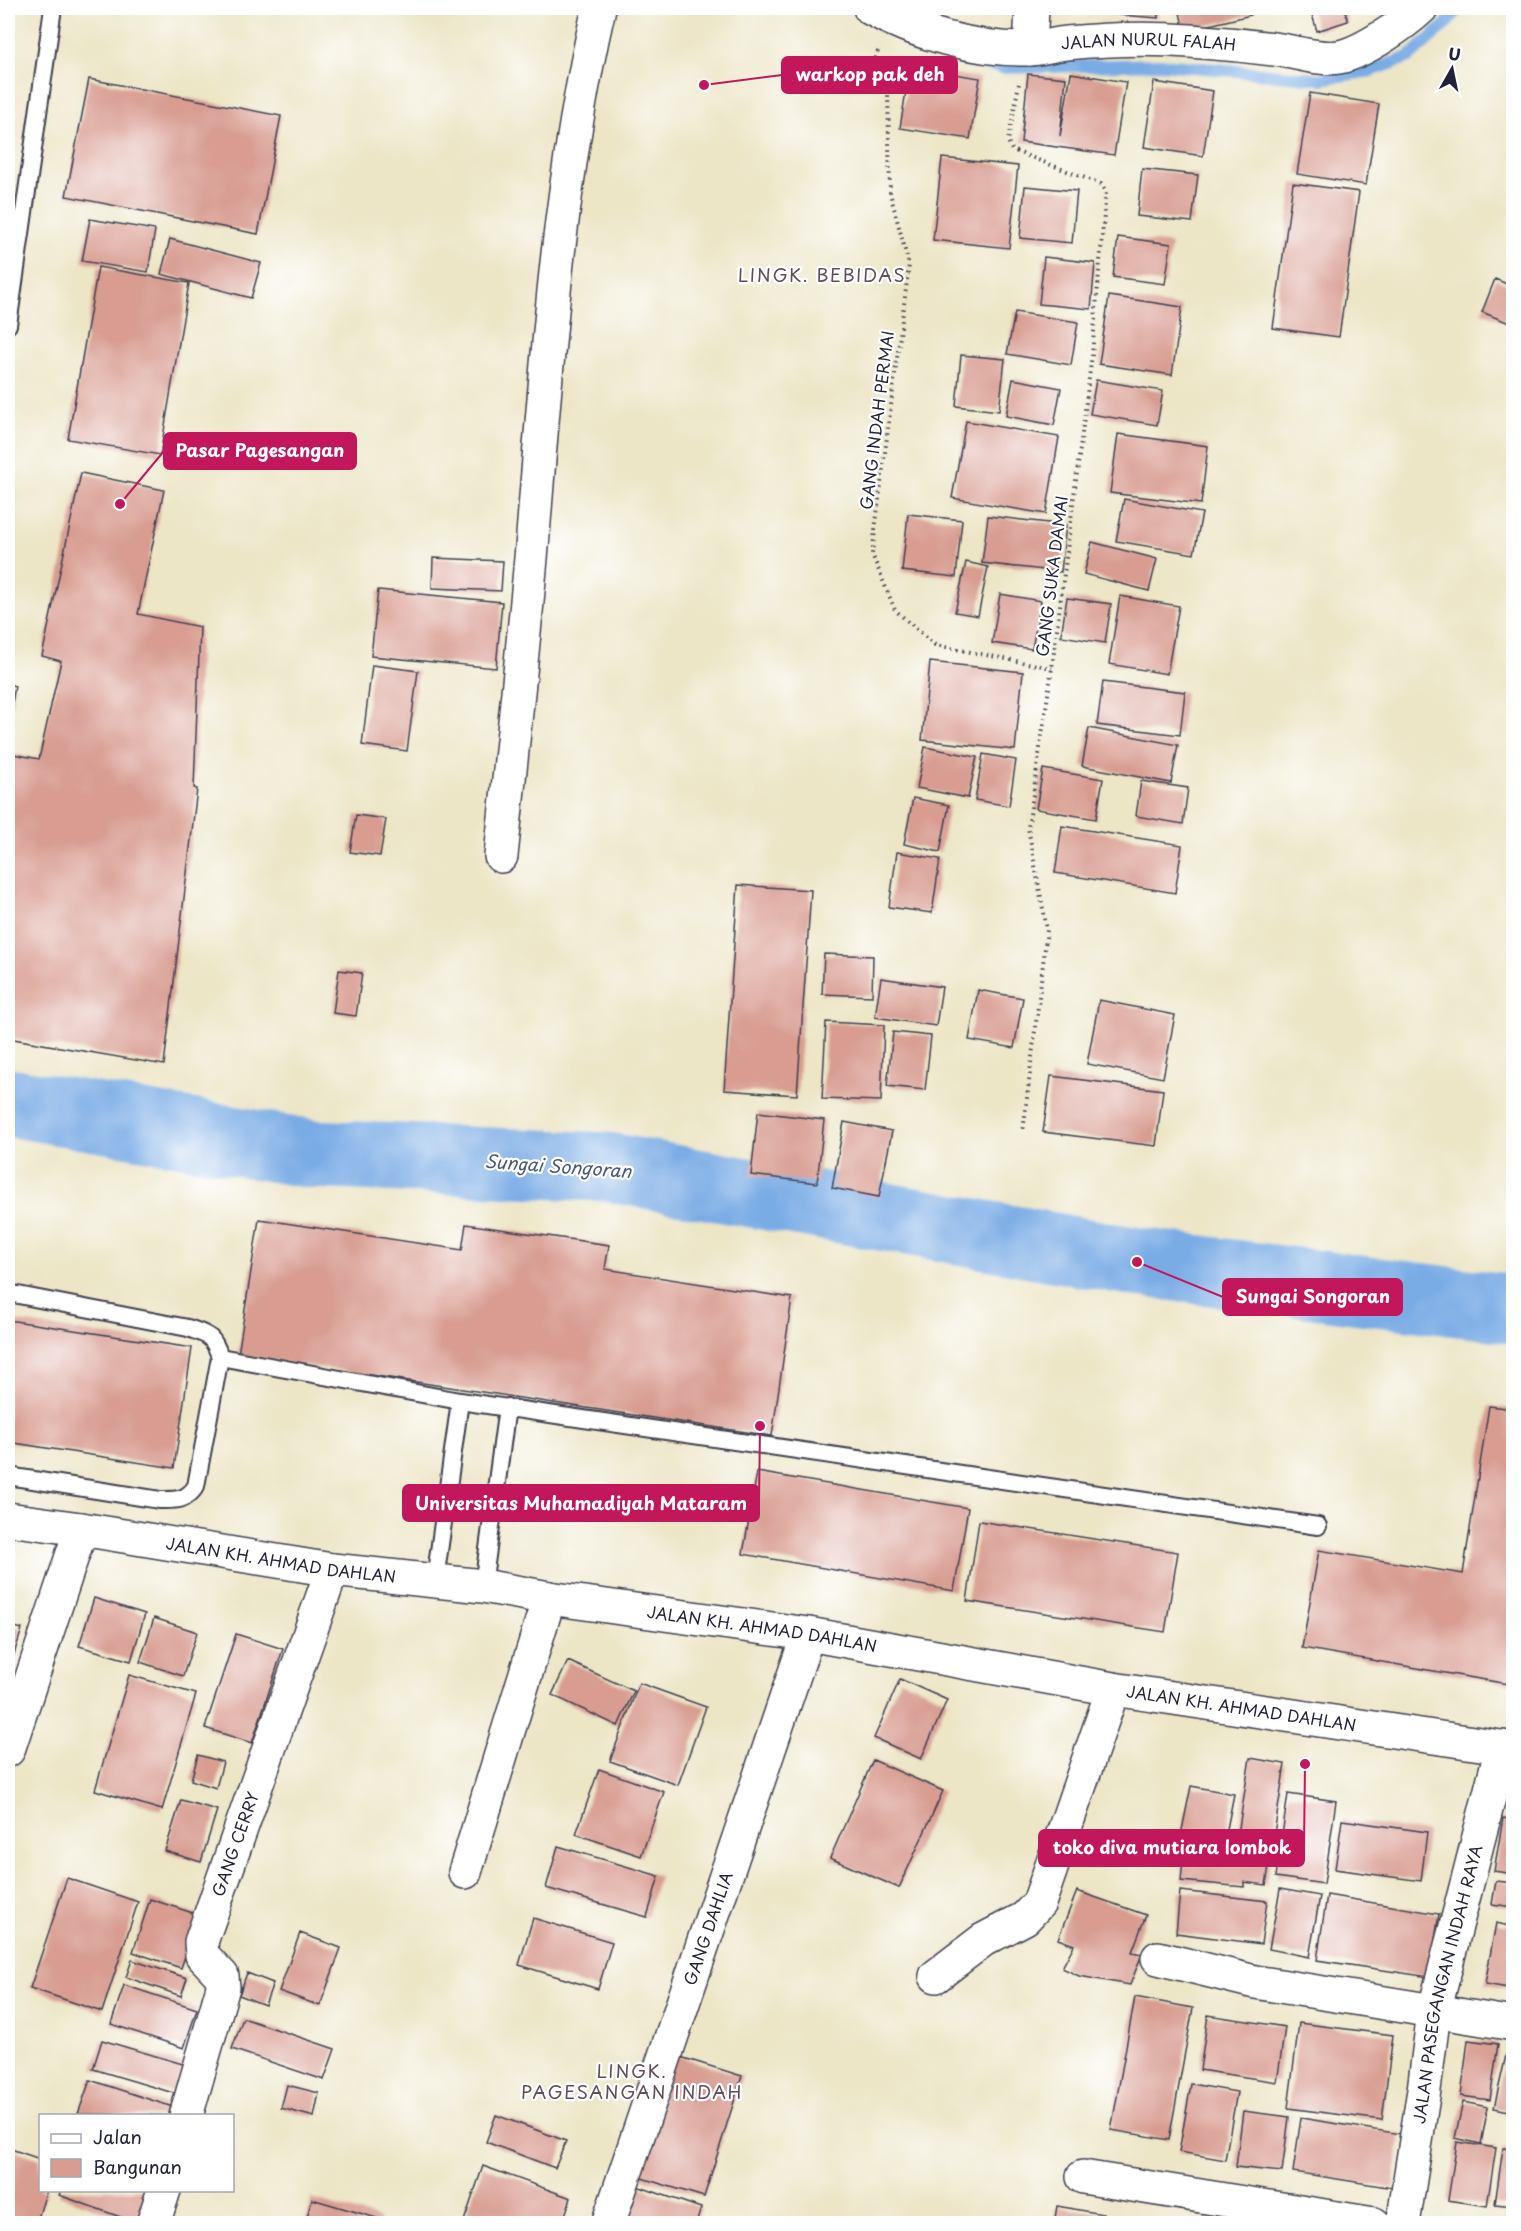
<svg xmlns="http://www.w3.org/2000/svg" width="1521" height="2231" font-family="'Playpen Sans',sans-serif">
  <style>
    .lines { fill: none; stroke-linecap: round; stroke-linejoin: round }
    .stream { stroke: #79abe5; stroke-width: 12 }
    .river { stroke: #79abe5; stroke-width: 69 }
    .building { fill: #d89c91 }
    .service-casing { stroke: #403f50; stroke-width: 20 }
    .minor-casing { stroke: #403f50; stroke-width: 36 }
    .path { stroke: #403f50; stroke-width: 4; stroke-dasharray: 1.5 4.5; stroke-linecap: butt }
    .service { stroke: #fff; stroke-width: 16 }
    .minor { stroke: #fff; stroke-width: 33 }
    .labels { text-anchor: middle; stroke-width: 4.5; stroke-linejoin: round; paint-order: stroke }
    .street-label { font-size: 16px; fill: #22223b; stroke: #fff }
    .neighbourhood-label { font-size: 18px; letter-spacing: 1.5px; fill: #624d59; stroke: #fff }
    .water-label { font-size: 18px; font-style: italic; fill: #45597f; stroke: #fff }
    .leader { fill: none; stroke: #c2185b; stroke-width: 2 }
    .callout-dot { fill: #c2185b; stroke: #fff; stroke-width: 2 }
    .callout { fill: #c2185b; stroke: #c2185b; stroke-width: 2 }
    .callout-label { font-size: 18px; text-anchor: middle; font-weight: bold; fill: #fff }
  </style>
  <rect width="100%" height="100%" fill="#fff"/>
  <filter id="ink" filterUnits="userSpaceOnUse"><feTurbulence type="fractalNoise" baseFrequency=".0167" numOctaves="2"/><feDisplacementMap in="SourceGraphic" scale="12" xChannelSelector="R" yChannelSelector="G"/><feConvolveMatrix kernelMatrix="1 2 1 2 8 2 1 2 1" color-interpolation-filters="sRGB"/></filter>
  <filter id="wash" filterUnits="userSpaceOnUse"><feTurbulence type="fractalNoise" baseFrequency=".008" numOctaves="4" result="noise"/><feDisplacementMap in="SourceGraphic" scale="24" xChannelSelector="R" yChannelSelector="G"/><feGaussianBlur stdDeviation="1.35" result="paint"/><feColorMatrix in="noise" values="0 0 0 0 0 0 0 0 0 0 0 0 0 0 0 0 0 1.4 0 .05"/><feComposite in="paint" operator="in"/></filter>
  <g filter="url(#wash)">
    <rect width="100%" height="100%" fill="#ece5c6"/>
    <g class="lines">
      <path class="stream" d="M952,57L1002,68L1161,64L1321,79L1371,71L1409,57L1446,24L1459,8"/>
      <path class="river" d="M8,1102L312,1154L607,1167L1137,1262L1514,1309"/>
    </g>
    <g id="blocks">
      <path class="building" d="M1120,8H1158V18L1120,15Z
        M1179,8H1249L1251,15L1184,31Z
        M1310,8H1344L1348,21L1317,31Z
        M910,67L980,78L970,139L900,128Z
        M1071,73L1126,82L1114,155L1021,142L1028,74L1066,78L1060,136Z
        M89,79L281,116L258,234L66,196Z
        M1154,82L1213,91L1203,156L1144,147Z
        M1310,93L1379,104L1366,185L1297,174Z
        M942,158L1018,166L1009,248L933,240Z
        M1142,169L1198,175L1192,222L1137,216Z
        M1293,183L1359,192L1339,337L1273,328Z
        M1025,186L1077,191L1072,243L1020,238Z
        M90,219L155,230L148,272L82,261Z
        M1118,237L1171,244L1165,284L1113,277Z
        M170,239L261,263L251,298L161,274Z
        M1044,257L1095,263L1091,309L1039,304Z
        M98,267L189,283L160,455L68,439Z
        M1495,279L1514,287V325L1482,312Z
        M1109,296L1182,307L1172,375L1099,364Z
        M1015,312L1078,322L1071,365L1007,354Z
        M961,355L1005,359L999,411L956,406Z
        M1013,379L1061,388L1054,425L1006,416Z
        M1096,380L1163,391L1157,425L1090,414Z
        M966,421L1059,437L1046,514L952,498Z
        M1118,434L1208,446L1201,504L1110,493Z
        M81,473L164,490L138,614L200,627L194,788L197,789L164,1065L8,1038V753L39,759L61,661L42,656Z
        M1124,499L1202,513L1194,554L1116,541Z
        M908,514L962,520L956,577L902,571Z
        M988,516L1066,525L1061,572L982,563Z
        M1092,542L1157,559L1149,591L1084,574Z
        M433,558L503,561L501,591L432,588Z
        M966,562L988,567L978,616L955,612Z
        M378,590L502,602L496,668L371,656Z
        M1000,594L1041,601L1032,649L992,643Z
        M1120,596L1179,606L1167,674L1109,664Z
        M1067,598L1111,604L1105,643L1061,636Z
        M930,662L1023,672L1015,750L922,740Z
        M372,665L418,671L407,751L362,745Z
        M1103,682L1185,692L1180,735L1097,725Z
        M8,684L15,686L9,719H8Z
        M1089,728L1178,745L1171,783L1082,766Z
        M925,747L977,757L968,798L917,788Z
        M983,754L1016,760L1009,806L975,800Z
        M1043,769L1103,779L1096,819L1036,809Z
        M1141,781L1188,788L1183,824L1136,816Z
        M913,798L949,805L940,852L904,844Z
        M356,815L386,819L380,856L350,852Z
        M1062,826L1182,845L1175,893L1055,873Z
        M897,852L940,859L932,913L889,907Z
        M738,885L811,890L797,1095L724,1090Z
        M824,954L873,956L872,996L822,994Z
        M339,970L362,973L356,1016L333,1013Z
        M881,978L942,987L936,1026L875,1017Z
        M978,990L1023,998L1014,1048L969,1040Z
        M1099,1000L1175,1015L1163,1078L1087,1064Z
        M826,1022L884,1025L881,1101L822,1099Z
        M893,1032L931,1036L925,1090L887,1086Z
        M1051,1076L1163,1090L1156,1146L1043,1132Z
        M758,1112L824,1120L817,1183L751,1175Z
        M844,1122L892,1131L879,1197L832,1188Z
        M259,1219L462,1250L466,1224L609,1245L605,1269L792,1298L772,1436L238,1355Z
        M8,1320L192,1348L174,1468L8,1442Z
        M1489,1406L1514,1409V1685L1302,1648L1319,1550L1463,1574Z
        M757,1472L968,1508L954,1591L743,1554Z
        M979,1521L1178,1552L1165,1632L967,1601Z
        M94,1598L145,1614L131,1661L79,1646Z
        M154,1618L197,1632L183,1676L140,1662Z
        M8,1625L22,1629L8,1673Z
        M236,1634L283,1649L252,1743L205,1728Z
        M568,1661L634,1691L618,1726L552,1695Z
        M129,1675L196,1694L162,1810L95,1790Z
        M900,1679L947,1700L921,1759L874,1738Z
        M639,1683L706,1707L678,1785L610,1761Z
        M198,1755L223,1762L216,1788L191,1780Z
        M1250,1758L1285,1764L1266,1885L1244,1882V1887L1181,1881L1184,1849L1235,1853Z
        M873,1760L943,1791L899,1888L830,1858Z
        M599,1769L664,1792L641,1856L576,1834Z
        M1191,1786L1234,1794L1223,1849L1180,1840Z
        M1288,1794L1336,1801L1324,1884L1276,1877Z
        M181,1800L217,1810L201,1862L165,1851Z
        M1503,1818L1514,1820V1874L1494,1871Z
        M1342,1820L1427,1832L1421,1881L1335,1869Z
        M558,1846L659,1876L647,1917L546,1888Z
        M67,1878L138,1902L102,2012L30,1988Z
        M1496,1881L1514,1883V1907L1492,1904Z
        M1280,1889L1320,1896L1309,1957L1269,1949Z
        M1077,1891L1146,1915L1132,1952L1142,1954L1130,1985L1079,1976L1062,1968L1074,1945L1058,1939Z
        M1180,1891L1267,1901L1261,1944L1176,1933Z
        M1327,1895L1439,1914L1429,1977L1317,1960Z
        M150,1899L199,1915L181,1968L133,1952Z
        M533,1918L612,1942L598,1989L519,1965Z
        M1496,1923L1514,1927V1989L1485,1984Z
        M300,1933L341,1948L320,2006L279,1991Z
        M132,1960L187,1978L181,1996L126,1977Z
        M247,1973L273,1983L265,2005L239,1995Z
        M124,1985L197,2009L184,2048L111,2024Z
        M1135,1997L1193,2008L1169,2140L1111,2130Z
        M1208,2015L1285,2027L1277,2082L1200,2070Z
        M243,2018L335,2049L324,2080L232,2049Z
        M1299,2023L1393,2035L1382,2120L1288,2108Z
        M102,2040L186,2065L177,2094L93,2069Z
        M1468,2040L1498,2044L1490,2100L1461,2096Z
        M1509,2042L1514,2043V2112L1494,2108Z
        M674,2055L742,2076L704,2197L635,2176Z
        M90,2080L182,2110L180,2116L78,2114Z
        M1191,2084L1237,2092L1225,2160L1179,2152Z
        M287,2085L319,2093L314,2117L281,2108Z
        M1463,2102L1488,2107L1481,2144L1455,2138Z
        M1243,2111L1289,2117L1282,2172L1236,2167Z
        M496,2115L566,2141L555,2168L486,2142Z
        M1301,2118L1401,2134L1393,2188L1293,2172Z
        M1457,2142L1496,2148L1487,2206L1448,2200Z
        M8,2148L40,2159V2190H47L36,2224H8Z
        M1503,2148L1514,2149V2206L1495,2204Z
        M483,2166L571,2198L562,2224H463Z
        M631,2184L701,2208L696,2224H617Z
        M61,2190H145L156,2194L140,2224L59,2195Z
        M312,2199L380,2219L378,2224H305Z
        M1057,2206L1103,2214L1101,2224H1054Z
        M1110,2215L1147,2222V2224H1108Z"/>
    </g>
  </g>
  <g filter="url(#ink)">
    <use href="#blocks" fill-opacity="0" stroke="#403f50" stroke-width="1.5"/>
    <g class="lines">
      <g class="service-casing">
        <path id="service" d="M8,325L53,8
          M8,1293L188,1328C208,1335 213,1335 220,1357L196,1486C186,1501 177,1500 160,1500L8,1476
          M220,1357L460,1401L1318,1526
          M435,1580L460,1401
          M483,1586L507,1407"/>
      </g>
      <g class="minor-casing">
        <g id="minor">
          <path id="s1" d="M870,8C914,33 977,50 1027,49C1041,49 1054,44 1067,43C1108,39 1150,38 1190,41C1221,43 1251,46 1281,50C1299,53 1321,60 1339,57C1362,53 1404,24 1421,8"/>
          <path d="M1030,49L1032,8"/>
          <path d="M501,856C512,749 524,642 533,535C547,358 559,180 599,8"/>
          <path id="s2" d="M8,1519L81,1529L332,1570L483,1586L549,1598L808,1634L1113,1689L1514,1749"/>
          <path d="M8,1750L81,1529"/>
          <path d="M465,1872L549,1598"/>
          <path d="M1158,1958L1255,1982L1514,2024"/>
          <path d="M936,1976L983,1940L1025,1918L1039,1903L1113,1689"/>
          <path id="s3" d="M186,2116L223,1987L222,1976L202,1955L201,1942L332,1570"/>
          <path d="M1083,2177L1374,2224"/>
          <path d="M153,2224L164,2190"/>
          <path id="s4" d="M608,2224L808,1634"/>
          <path id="s5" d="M1403,2224L1424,2090L1434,2012L1502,1747"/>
        </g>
      </g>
      <path class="path" d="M878,51L874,62L888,92L890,193L909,265L872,554L895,610L935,645L1052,668
        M1019,84L1008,141L1012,150L1101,184L1106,191L1092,355L1052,668L1028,828L1047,930L1023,1132"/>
      <use href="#service" class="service"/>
      <use href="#minor" class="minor"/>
    </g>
  </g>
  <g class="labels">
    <g class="street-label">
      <text dy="6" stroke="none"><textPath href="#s1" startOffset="286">JALAN NURUL FALAH</textPath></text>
      <text transform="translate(877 420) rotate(-83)" y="6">GANG INDAH PERMAI</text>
      <text transform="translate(1052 576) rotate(-83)" y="6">GANG SUKA DAMAI</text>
      <text dy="6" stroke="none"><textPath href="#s2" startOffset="276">JALAN KH. AHMAD DAHLAN</textPath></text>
      <text dy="6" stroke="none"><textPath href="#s2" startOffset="762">JALAN KH. AHMAD DAHLAN</textPath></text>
      <text dy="6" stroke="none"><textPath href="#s2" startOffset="1248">JALAN KH. AHMAD DAHLAN</textPath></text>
      <text dy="6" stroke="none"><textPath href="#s3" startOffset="291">GANG CERRY</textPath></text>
      <text dy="6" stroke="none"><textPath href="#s4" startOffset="312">GANG DAHLIA</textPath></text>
      <text dy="6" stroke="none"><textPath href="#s5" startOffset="244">JALAN PASEGANGAN INDAH RAYA</textPath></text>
    </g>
    <g class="neighbourhood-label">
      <text x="822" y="282">LINGK. BEBIDAS</text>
      <text x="632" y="2078">LINGK.<tspan x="632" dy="21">PAGESANGAN INDAH</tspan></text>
    </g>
    <g class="water-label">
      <text transform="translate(558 1167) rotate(4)" y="6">Sungai Songoran</text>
    </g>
  </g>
  <path class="leader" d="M704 85L782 75M120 504L164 451M1137 1262L1223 1297M760 1426L759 1503M1305 1764L1304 1848"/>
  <g class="callout-dot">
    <circle cx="704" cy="85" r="6"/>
    <circle cx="120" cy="504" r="6"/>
    <circle cx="1137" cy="1262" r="6"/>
    <circle cx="760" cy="1426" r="6"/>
    <circle cx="1305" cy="1764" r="6"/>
  </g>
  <g class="callout">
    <rect x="782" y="57" width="175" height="36" rx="6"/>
    <rect x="164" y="433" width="192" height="36" rx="6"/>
    <rect x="1223" y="1279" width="179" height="36" rx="6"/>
    <rect x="403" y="1485" width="356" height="36" rx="6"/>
    <rect x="1039" y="1830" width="265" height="36" rx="6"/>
  </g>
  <g class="callout-label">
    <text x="870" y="81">warkop pak deh</text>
    <text x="260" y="457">Pasar Pagesangan</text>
    <text x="1313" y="1303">Sungai Songoran</text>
    <text x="581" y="1510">Universitas Muhamadiyah Mataram</text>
    <text x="1172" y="1854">toko diva mutiara lombok</text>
  </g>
  <rect width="1521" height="2231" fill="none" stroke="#fff" stroke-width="30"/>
  <rect x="39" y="2114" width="195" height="78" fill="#ffffff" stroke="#a7a7b1" stroke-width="1.5"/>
  <rect x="51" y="2134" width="30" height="9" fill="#ffffff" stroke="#a7a7b1" stroke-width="1.5"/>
  <text x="93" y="2144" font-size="18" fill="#22223b">Jalan</text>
  <rect x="51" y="2159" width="30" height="18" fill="#d89c91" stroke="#a7a7b1" stroke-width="1.5"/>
  <text x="93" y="2174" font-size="18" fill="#22223b">Bangunan</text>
  <g transform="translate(1452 69) rotate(9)" stroke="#ffffff" stroke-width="4.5" paint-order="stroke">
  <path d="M0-4.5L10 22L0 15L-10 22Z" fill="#22223b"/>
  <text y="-9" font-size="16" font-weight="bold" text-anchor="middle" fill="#22223b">U</text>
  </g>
</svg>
